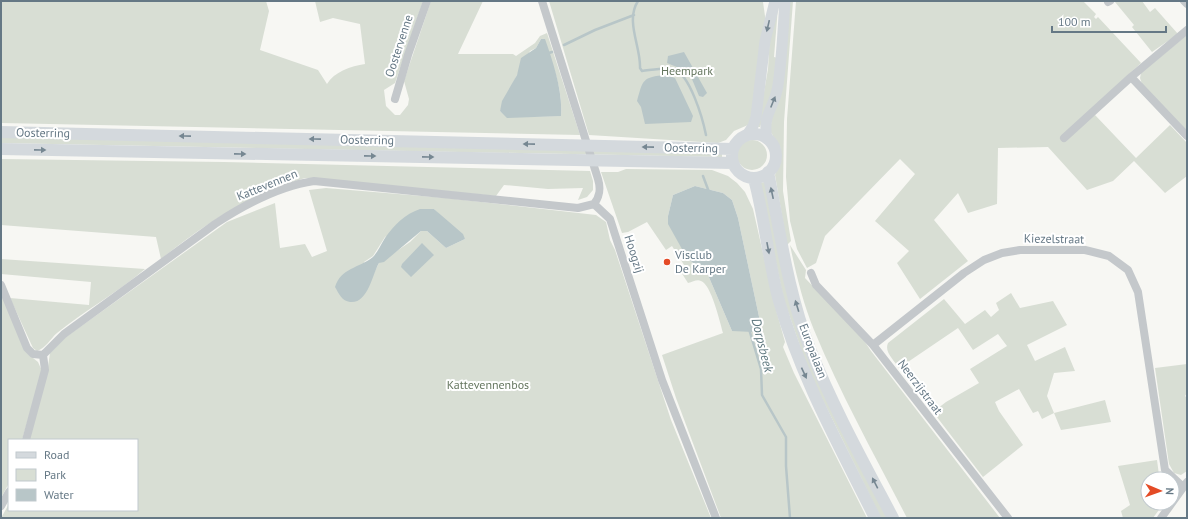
<svg xmlns="http://www.w3.org/2000/svg" width="1188" height="519" font-family="'PT Sans',sans-serif">
  <style>
    .green { fill: #d8ded4; fill-rule: evenodd }
    .water { fill: #b8c6c8 }
    .lines { fill: none; stroke-linecap: round; stroke-linejoin: round }
    .stream { stroke: #b8c6c8; stroke-width: 2.5 }
    .minor { stroke: #c4c8cb; stroke-width: 8 }
    .major { stroke: #d4d9dd; stroke-width: 11 }
    .highway { stroke: #d4d9dd; stroke-width: 12 }
    .oneway { fill: #768792 }
    .poi-dot { fill: #e44b26; stroke: #fff; stroke-width: 1.5 }
    .labels { text-anchor: middle; stroke-width: 4; stroke-linejoin: round; paint-order: stroke }
    .street-label { font-size: 12px; fill: #657885; stroke: #fff }
    .park-label { font-size: 12px; fill: #667760; stroke: #fff }
    .poi-label { font-size: 12px; fill: #657885; stroke: #fff; text-anchor: start }
    .water-label { font-size: 13px; font-style: italic; fill: #617a81; stroke: #fff }
  </style>
  <rect width="100%" height="100%" fill="#f7f7f3"/>
  <path class="green" d="M1,1H266L269,11L260,50L318,70L327,84C334,72 351,66 365,64L360,24L333,18L320,22L315,1H423L395,83L384,90L386,106L395,115H400L408,105L409,99L404,81L431,1H483L458,54H513L516,56L535,43L540,36L547,33L580,135L1,123ZM541,39C553,61 563,90 561,116L507,117L500,111L517,75L530,51L536,48Z
    M549,1L763,2L766,23L751,118L748,125L734,131L726,140L718,143L589,135Z
    M790,1H793L784,122L783,191L791,241L787,245L775,175L781,157L780,147L770,131Z
    M796,1H1083L1096,14L1094,17L1096,19L1098,17L1141,63L1062,136L1095,115L1136,158L1170,125L1187,143V176L1165,193L1134,161L1113,181L1087,190L1048,147L998,148L997,204L968,213L958,193L934,220L968,261L920,299L897,263L909,251L875,221L915,174L900,159L825,236L816,263L807,268L797,249L790,221L786,177L787,119Z
    M1142,1L1150,12L1155,8L1178,34L1152,52L1132,27L1134,25L1115,2Z
    M778,7L774,57L778,58L775,84L760,127H758L768,69L770,33Z
    M1187,35V131L1142,84L1140,78L1141,73Z
    M1,137L722,152V157L1,143Z
    M737 155a15 15 0 1 1 30 0a15 15 0 1 1-30 0Z
    M1,159L224,162L590,171L593,181V190L587,197L578,200L583,188L548,189L504,185L496,196L305,178C250,194 205,224 161,259L156,237L1,225Z
    M626,169L712,170L728,176L737,183L745,192L753,209L775,306L785,342L783,347L794,373L867,518H721L676,398L662,355L723,333C720,322 711,284 701,281C697,279 693,282 688,283L681,272L686,268L672,246L666,250L647,222L628,232L622,233L601,172H618ZM695,186L723,193L732,200L738,218L761,326L732,331L708,275L687,258L668,216L673,195Z
    M765,182L790,296L888,518H881L809,372L784,300L759,183Z
    M326,188L446,198L596,215L606,222L610,240L615,250L671,420L711,518H1L9,504V510H137V440H29L47,373L50,353L66,337L227,222L275,203L280,248L305,244L312,257L327,251L309,190ZM434,209L465,239L446,248L427,231H421L410,242L379,263L370,281L364,262L373,256L385,237Z
    M790,245L806,270L805,278L861,336L871,351L1000,518H907C875,456 841,395 814,330C803,303 796,274 790,245Z
    M1,259L145,269C117,293 85,310 57,333C50,339 46,348 37,351L33,348L10,298L89,305L91,282L1,274Z
    M1,293L28,354L38,362L42,371L22,440H9V483L1,498Z
    M1011,293L1020,308L1053,301L1067,325L1027,345L1035,361L1065,347L1075,371L1054,373L1047,396L1054,413L1105,400L1111,422L1061,430L1054,413L1042,419L1038,411L1033,413L1019,389L995,402L999,411L1023,445L983,477L933,412L946,402L979,383L970,369L1007,346L998,334L973,350L958,328L899,368C894,360 884,352 888,343L944,299L965,324L985,310L991,317L999,310L996,303Z
    M1187,364V393L1185,396L1187,398V471L1181,475L1174,473L1169,464L1155,368Z
    M1157,460L1159,475L1163,479H1148V503H1164L1153,518H1123L1121,511L1130,505L1118,466Z"/>
  <path class="water" d="M541,39H545C553,62 563,91 561,116L507,118L500,111L502,101L517,75L521,58L536,48Z
    M684,52L707,93L703,97L699,96L689,72L667,63L668,56Z
    M666,75L675,78L693,116L691,122L645,124L641,107L637,101C643,80 642,77 666,75Z
    M695,186L723,193L732,200L738,218L761,326L753,332L732,331L708,275L687,258L668,224V216L673,195Z
    M420,209H434L463,234L465,239L446,248L427,231H421L384,262L379,263C372,275 368,304 350,302C342,301 339,294 335,287C341,268 359,268 373,257C378,252 381,244 385,238C394,225 405,214 420,209Z
    M422,243L434,255L411,277L401,267L402,264Z"/>
  <g class="lines">
    <path class="stream" d="M638,1C625,21 641,47 640,68L642,71C651,70 665,67 673,69C690,73 703,120 706,135
      M564,45L595,30L634,15
      M549,53L552,52
      M703,176L709,192
      M749,329L761,369L762,395L786,437V466L790,518"/>
    <path class="minor" d="M542,1L598,179C601,189 600,196 594,204
      M1184,1L1187,4
      M1108,2L1110,1
      M1131,77L1187,30
      M395,99L408,55L427,1
      M1064,138L1131,77L1187,136
      M594,204L610,219L662,380L716,518
      M811,273L816,285L873,345L1008,518
      M1,285L27,348L33,354L43,355
      M873,345L964,273L984,260L1002,253L1020,250H1085L1109,256L1128,270L1138,292L1165,470L1183,487
      M26,440L45,370L43,355L64,334L215,224C244,205 279,186 314,181L578,208L594,204
      M1172,503L1187,482
      M1,506L9,492
      M1161,518L1172,503"/>
    <path class="major" d="M747,135L753,126L756,117L765,41L775,1
      M767,139C762,113 775,108 778,85C782,58 783,29 785,1"/>
    <path class="highway" d="M1,132L733,149
      M732 156a22 22 0 1 1 44 0a22 22 0 1 1-44 0Z
      M1,149L733,163
      M768,172C780,231 788,293 810,349C833,407 864,463 893,518
      M754,179C765,219 768,261 779,301C801,378 840,447 875,518"/>
  </g>
  <defs><path id="oneway-solid" d="M-6-.8H1V-3.2L6.5 0L1 3.2V.8H-6Z"/></defs>
  <g class="oneway">
    <use href="#oneway-solid" transform="translate(768 26) rotate(103)"/>
    <use href="#oneway-solid" transform="translate(773 102) rotate(-68)"/>
    <use href="#oneway-solid" transform="translate(185 136) rotate(-179)"/>
    <use href="#oneway-solid" transform="translate(315 139) rotate(-179)"/>
    <use href="#oneway-solid" transform="translate(529 144) rotate(-179)"/>
    <use href="#oneway-solid" transform="translate(648 147) rotate(-179)"/>
    <use href="#oneway-solid" transform="translate(40 150) rotate(1)"/>
    <use href="#oneway-solid" transform="translate(240 154) rotate(1)"/>
    <use href="#oneway-solid" transform="translate(370 156) rotate(1)"/>
    <use href="#oneway-solid" transform="translate(428 157) rotate(1)"/>
    <use href="#oneway-solid" transform="translate(772 193) rotate(-102)"/>
    <use href="#oneway-solid" transform="translate(768 248) rotate(79)"/>
    <use href="#oneway-solid" transform="translate(797 306) rotate(-107)"/>
    <use href="#oneway-solid" transform="translate(804 373) rotate(65)"/>
    <use href="#oneway-solid" transform="translate(875 483) rotate(-117)"/>
  </g>
  <circle class="poi-dot" cx="667" cy="262" r="4"/>
  <g class="labels">
    <g class="street-label">
      <text transform="translate(399 46) rotate(-72)" y="4">Oostervenne</text>
      <text transform="translate(43 133) rotate(1)" y="4">Oosterring</text>
      <text transform="translate(367 140) rotate(1)" y="4">Oosterring</text>
      <text transform="translate(691 148) rotate(1)" y="4">Oosterring</text>
      <text transform="translate(267 185) rotate(-22)" y="4">Kattevennen</text>
      <text transform="translate(1054 239) rotate(1)" y="4">Kiezelstraat</text>
      <text transform="translate(634 254) rotate(72)" y="4">Hoogzij</text>
      <text transform="translate(813 351) rotate(69)" y="4">Europalaan</text>
      <text transform="translate(920 387) rotate(53)" y="4">Neerzijstraat</text>
    </g>
    <g class="park-label">
      <text x="687" y="75">Heempark</text>
      <text x="488" y="389">Kattevennenbos</text>
    </g>
    <g class="poi-label">
      <text x="675" y="259">Visclub<tspan x="675" dy="14">De Karper</tspan></text>
    </g>
    <g class="water-label">
      <text transform="translate(763 345) rotate(76)" y="5">Dorpsbeek</text>
    </g>
  </g>
  <rect width="1188" height="519" fill="none" stroke="#657885" stroke-width="4"/>
  <rect x="8" y="439" width="130" height="72" fill="#ffffff" stroke="#c1c9ce"/>
  <rect x="16" y="452" width="20" height="6" fill="#d4d9dd" stroke="#c1c9ce"/>
  <text x="44" y="459" font-size="12" fill="#657885">Road</text>
  <rect x="16" y="469" width="20" height="12" fill="#d8ded4" stroke="#c1c9ce"/>
  <text x="44" y="479" font-size="12" fill="#657885">Park</text>
  <rect x="16" y="489" width="20" height="12" fill="#b8c6c8" stroke="#c1c9ce"/>
  <text x="44" y="499" font-size="12" fill="#657885">Water</text>
  <g transform="translate(1160 491) rotate(92)"><circle r="19" fill="#ffffff" stroke="#c1c9ce"/>
  <path d="M0-3L7 15L0 10L-7 15Z" fill="#e44b26"/>
  <text y="-6" font-size="11" font-weight="bold" text-anchor="middle" fill="#657885">N</text>
  </g>
  <path d="M1052 26v6h114v-6" fill="none" stroke="#657885" stroke-width="2"/>
  <text x="1058" y="26" font-size="12" fill="#657885" stroke="#ffffff" stroke-width="3" paint-order="stroke">100 m</text>
</svg>
